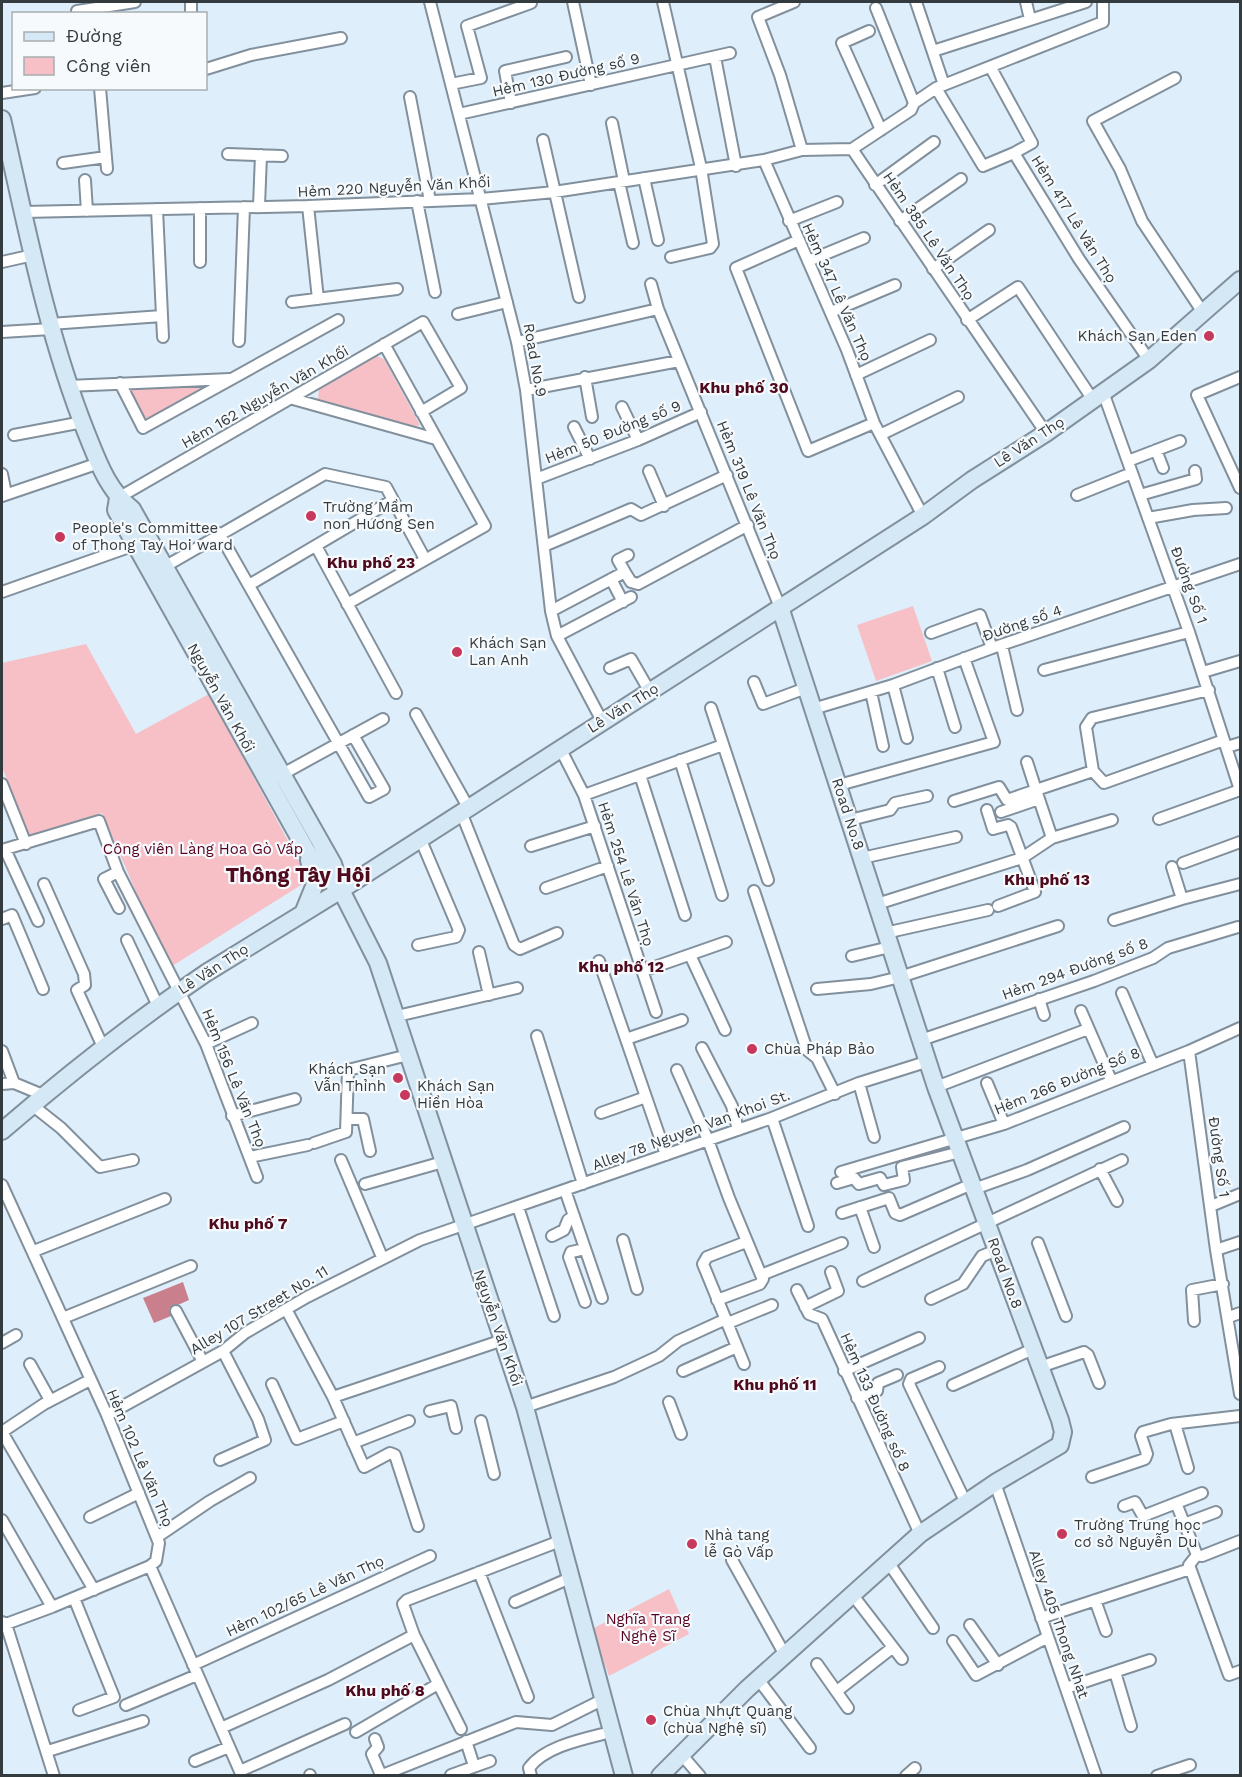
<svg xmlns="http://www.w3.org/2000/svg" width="1242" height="1777" font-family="'Work Sans',sans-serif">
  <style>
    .green { fill: #f7bfc6 }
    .water { fill: #c9808c }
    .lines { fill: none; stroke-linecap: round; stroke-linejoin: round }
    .street-casing { stroke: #81909c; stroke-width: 14 }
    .secondary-casing { stroke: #81909c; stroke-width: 20 }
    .street { stroke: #fff; stroke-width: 10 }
    .secondary { stroke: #d5e8f5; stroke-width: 16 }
    .poi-dot { fill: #c7385d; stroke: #f6fafc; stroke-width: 2 }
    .labels { text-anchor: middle; stroke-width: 4.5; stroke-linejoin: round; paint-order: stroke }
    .street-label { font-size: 15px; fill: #343b3f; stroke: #f6fafc }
    .poi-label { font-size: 15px; fill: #343b3f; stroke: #f6fafc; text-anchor: start }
    .park-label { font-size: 15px; fill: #5a0020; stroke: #f6fafc }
    .neighbourhood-label { font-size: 16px; font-weight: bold; fill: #4f0a1e; stroke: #f6fafc }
    .district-label { font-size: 21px; font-weight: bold; fill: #4f0a1e; stroke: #f6fafc }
  </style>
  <rect width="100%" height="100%" fill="#deeffb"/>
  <path class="green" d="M377,356L384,359L420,425L415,427L318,399L319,389Z
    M207,387L145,421L128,389Z
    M913,606L932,661L876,681L857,625Z
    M86,644L136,734L209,694L309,880L169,968L102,813L30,837L2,767V663Z
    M669,1589L689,1634L609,1676L592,1629Z"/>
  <path class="water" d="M183,1282L189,1300L169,1309L171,1316L154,1323L143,1298Z"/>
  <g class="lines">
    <g class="street-casing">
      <path id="street" d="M191,2V14
        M430,2L517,342L526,390L551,611L557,636L602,721
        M573,2L591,85
        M663,2L701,168L713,244L710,248L671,257
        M794,2L758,17L780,75L802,150
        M916,2L944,85
        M1026,2L1030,19
        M876,8L914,103
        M77,11L135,2
        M869,31L842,43L881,130
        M933,51L1086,2
        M715,57L736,166
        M991,68L1032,143L1014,153L1079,259L1149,360
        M206,69L251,55L341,38
        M1175,78L1093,121L1120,169L1142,221L1204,314
        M451,84L481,78L467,26L531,3
        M100,88L107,169
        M936,88L983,166L1014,153
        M2,93L35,88
        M410,97L430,201
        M511,103L505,71L566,57
        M459,114L730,53
        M612,123L624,181
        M543,140L579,297
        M852,149L802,150L764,160L847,350L874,423L923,516
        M228,154L282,156
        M63,163L106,157
        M644,178L658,240
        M85,180L87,211
        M619,182L633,243
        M875,185L934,142
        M417,201L435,292
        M259,206L261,155
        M308,206L318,299
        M200,208V262
        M157,209L163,337
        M23,212L308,206L481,199L554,192L764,160
        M789,221L837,202
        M900,221L961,179
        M799,240L736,268L808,451L874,423
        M808,261L864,238
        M2,262L33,255
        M933,269L989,230
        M651,284L658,309L780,607
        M292,302L397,289
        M831,312L895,285
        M458,314L507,302
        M967,320L1018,287L1093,400
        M50,324L162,316
        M2,332L51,329
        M239,341L244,207
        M517,342L658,309
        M856,375L930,340
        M585,377L592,417
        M1240,377L1197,395L1240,488
        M120,383L143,428L338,320
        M68,386L230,379
        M526,390L679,361
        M1103,392L1189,632L1240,790
        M293,399L436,439
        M622,407L638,440
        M574,427L590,459
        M1046,433L852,149L911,110L914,103L936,88L1103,22V2
        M882,434L958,397
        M14,435L83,422
        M1156,450L1163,468
        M1128,461L1180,441
        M649,471L664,506
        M2,474L6,494
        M536,479L638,440L701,412
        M1077,495L1132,473
        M1140,495L1196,479L1195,471
        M2,496L99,463
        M118,498L423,322L461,388L421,412
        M1148,518L1193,510L1226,508
        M219,533L369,797L384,789L353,735
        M316,546L396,693
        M544,546L631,509L641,515L727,475
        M159,570L325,474L386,487L425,559
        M626,574L618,560L628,555
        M611,579L623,602
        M249,585L393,500
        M2,592L135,545
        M347,604L485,526L384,344
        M551,611L621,574H626L631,582L638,584L748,525
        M931,633L980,615L992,648
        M557,636L631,597
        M1002,646L1017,710
        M610,668L631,659L650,692
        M937,668L955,727
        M1044,670L1189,632
        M1203,672L1240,661
        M754,682L763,704L806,688
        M893,685L907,738
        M871,692L883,746
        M711,708L768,880
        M813,709L893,685L992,648L1240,564
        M416,714L468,807
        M1227,747L1240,743
        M560,748L584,795L656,1012
        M680,760L722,895
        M1027,762L1036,790L1093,771L1104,783L1224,740
        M1093,771L1086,727L1092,718L1209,690
        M640,775L685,915
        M279,776L383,719
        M2,784L26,844
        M839,785L994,742L964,658
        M584,795L723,745
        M954,801L999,787L1007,800L1036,790L1052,838
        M987,810L993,829L1008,825L1011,827L1035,892L998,906
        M461,812L514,945L520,949L557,933
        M1001,812L1039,799
        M1159,819L1240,790
        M850,820L890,810L895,803L927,796
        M531,846L595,826
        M5,849L38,921
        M2,850L99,821L118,872L104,879L119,908
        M862,858L956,837
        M1183,863L1240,842
        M1172,867L1182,899
        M118,872L206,1044L257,1177
        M44,884L84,974L85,985L77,990L103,1047
        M546,888L608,866
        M754,891L807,1050L817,1058L835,1094
        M877,904L1022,858L1052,838L1112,820
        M2,919L12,915L43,989
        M1114,920L1182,899L1240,884
        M885,933L988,910
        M127,940L158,1006
        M418,945L456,937L459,930L420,838
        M479,952L489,995
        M690,955L725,1030
        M852,956L890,947
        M599,961L666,1155
        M643,971L726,942
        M817,989L871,984L900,977L1058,926
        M1122,993L1152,1063
        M1039,999L1044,1015
        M1081,1011L1111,1080
        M397,1016L517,988
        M1240,1028L1189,1051L1216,1250L1240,1394
        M537,1036L583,1184
        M626,1039L682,1020
        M921,1040L1094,981L1153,958L1168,948L1238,927
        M206,1044L252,1023
        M702,1048L732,1106L738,1130
        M2,1051L14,1083
        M677,1070L708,1140L729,1198L761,1275L842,1243
        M859,1083L874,1137
        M987,1083L1004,1124
        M2,1084L14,1083L43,1095
        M936,1087L1088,1029
        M32,1105L61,1128L100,1167L133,1160
        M601,1113L646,1097
        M232,1116L295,1099
        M772,1118L808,1226
        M348,1119H363L370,1151
        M314,1143L346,1132L348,1070L408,1055
        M250,1157L308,1145
        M341,1160L382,1257
        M1100,1169L1117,1201
        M841,1172L1004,1124L1189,1051
        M837,1183L854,1178L859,1184L880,1178L884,1185L904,1180L902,1167L960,1152
        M365,1184L443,1162
        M2,1185L107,1415L159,1543L156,1561L150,1566L242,1776
        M974,1189L1027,1170L1124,1127
        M565,1190L602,1298
        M1211,1206L1240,1194
        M518,1207L554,1316
        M860,1207L874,1247
        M842,1213L889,1198L895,1213L900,1215L972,1184
        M552,1236L564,1230L568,1220L574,1216
        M623,1240L637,1289
        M1038,1243L1066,1316
        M585,1249L571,1252L569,1257L585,1302
        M1216,1250L1240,1242
        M34,1251L165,1199
        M863,1281L1122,1160
        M797,1290L809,1314L822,1319L920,1534
        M931,1299L963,1284L982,1256L997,1250
        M717,1300L760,1284L763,1279L761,1275
        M805,1307L838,1291L831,1272
        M286,1309L333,1397L364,1467L390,1453L395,1455L418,1526
        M176,1311L203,1362
        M1229,1317L1240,1313
        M63,1318L191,1266
        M1194,1321L1192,1290L1223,1284
        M728,1323L772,1305
        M2,1343L16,1335
        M30,1364L50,1400
        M744,1364L703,1264L707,1257L746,1242
        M939,1367L911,1379L909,1384L965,1501
        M1040,1367L1084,1352L1088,1355L1099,1383
        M683,1371L737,1347
        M844,1371L919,1338
        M272,1384L297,1439L344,1421
        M953,1385L1033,1349
        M333,1397L503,1340
        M857,1398L877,1391L878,1383L897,1375
        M669,1402L681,1434
        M525,1407L614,1377L659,1356L678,1341L726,1319
        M430,1411L451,1406L456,1428
        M107,1415L223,1351L245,1333L307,1297L420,1240L772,1118L859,1083L929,1061
        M481,1421L494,1474
        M1175,1424L1188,1468
        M2,1432L94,1590
        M2,1432L44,1404L90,1380
        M353,1443L409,1421
        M220,1460L265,1440L258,1419L223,1351
        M1092,1477L1145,1459L1147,1454L1141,1436L1143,1432L1171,1424L1240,1416
        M995,1483L1096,1776
        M1176,1503L1197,1555L1202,1556L1240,1541
        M1124,1506L1135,1502L1143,1516L1202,1493
        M90,1517L139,1493
        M2,1520L52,1607
        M1184,1524L1216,1512
        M157,1537L210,1501L250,1478
        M1197,1555L1189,1565L1229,1675L1240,1671
        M732,1560L785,1655
        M888,1562L933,1628
        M479,1572L528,1697
        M852,1594L902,1659
        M74,1598L114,1697L79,1710
        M1095,1600L1106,1631
        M515,1602L570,1578
        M1041,1618L1190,1569
        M2,1622L6,1624L52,1607L150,1566
        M6,1624L54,1776
        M970,1625L998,1665
        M953,1641L976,1675L1048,1637
        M817,1664L848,1708
        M193,1665L430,1556
        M1115,1672L1131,1726
        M758,1679L810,1748
        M1066,1688L1150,1660
        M837,1691L892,1648
        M126,1705L197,1675
        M221,1728L328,1680L414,1635
        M461,1729L414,1635L403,1604L407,1600L560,1541
        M356,1732L438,1684
        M375,1739L378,1747L372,1754L381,1775
        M466,1741L474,1766
        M48,1751L143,1721
        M681,1754L700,1776
        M195,1761L229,1747
        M240,1771L345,1724
        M310,1775V1776
        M451,1775L490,1761
        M380,1776L516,1722L552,1725L604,1699
        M531,1776L529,1768C545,1746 584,1739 611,1732
        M906,1776L915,1768
        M1157,1776L1190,1765"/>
    </g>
    <g class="secondary-casing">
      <path id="secondary" d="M2,119C26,224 46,331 86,432C97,459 107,490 132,509L333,864L341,890L378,963L525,1407L624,1776
        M118,498L116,510L305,848L319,870L341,890
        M304,911L315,884L309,860
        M2,1131C67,1075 134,1022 206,973L341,890L923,516L972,480L1046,433L1149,360L1240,280
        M660,1776L747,1689L920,1534L995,1483L1060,1445L1063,1432L1060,1420L936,1087L780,607"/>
    </g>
    <use href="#street" class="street"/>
    <use href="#secondary" class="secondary"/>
  </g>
  <g class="poi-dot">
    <circle cx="1209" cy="336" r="6"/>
    <circle cx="311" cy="516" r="6"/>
    <circle cx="60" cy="537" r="6"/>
    <circle cx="457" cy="652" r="6"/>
    <circle cx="752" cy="1049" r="6"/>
    <circle cx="398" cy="1078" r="6"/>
    <circle cx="405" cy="1095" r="6"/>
    <circle cx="1062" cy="1534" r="6"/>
    <circle cx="692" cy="1544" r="6"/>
    <circle cx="651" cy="1720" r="6"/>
  </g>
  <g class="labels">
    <g class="street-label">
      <text transform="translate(566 75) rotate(-13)" y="5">Hẻm 130 Đường số 9</text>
      <text transform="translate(394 187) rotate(-3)" y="5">Hẻm 220 Nguyễn Văn Khối</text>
      <text transform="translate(1074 219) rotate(58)" y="5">Hẻm 417 Lê Văn Thọ</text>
      <text transform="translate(929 236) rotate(56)" y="5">Hẻm 385 Lê Văn Thọ</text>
      <text transform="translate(837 292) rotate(66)" y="5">Hẻm 347 Lê Văn Thọ</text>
      <text transform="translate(535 360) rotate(80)" y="5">Road No.9</text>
      <text transform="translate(265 397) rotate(-30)" y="5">Hẻm 162 Nguyễn Văn Khối</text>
      <text transform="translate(613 432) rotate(-22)" y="5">Hẻm 50 Đường số 9</text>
      <text transform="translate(1029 442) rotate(-33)" y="5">Lê Văn Thọ</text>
      <text transform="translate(749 490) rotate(68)" y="5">Hẻm 319 Lê Văn Thọ</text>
      <text transform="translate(1189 585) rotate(70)" y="5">Đường Số 1</text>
      <text transform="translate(1022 623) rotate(-19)" y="5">Đường số 4</text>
      <text transform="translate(221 698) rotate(61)" y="5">Nguyễn Văn Khối</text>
      <text transform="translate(623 708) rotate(-32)" y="5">Lê Văn Thọ</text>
      <text transform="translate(848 814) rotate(72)" y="5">Road No.8</text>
      <text transform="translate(626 874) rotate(72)" y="5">Hẻm 254 Lê Văn Thọ</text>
      <text transform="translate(213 969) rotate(-33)" y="5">Lê Văn Thọ</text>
      <text transform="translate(1075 969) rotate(-20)" y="5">Hẻm 294 Đường số 8</text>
      <text transform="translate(234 1078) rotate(68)" y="5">Hẻm 156 Lê Văn Thọ</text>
      <text transform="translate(1067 1081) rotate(-22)" y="5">Hẻm 266 Đường Số 8</text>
      <text transform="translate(691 1130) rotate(-20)" y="5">Alley 78 Nguyen Van Khoi St.</text>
      <text transform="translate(1219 1157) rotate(82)" y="5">Đường Số 1</text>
      <text transform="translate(1005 1273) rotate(70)" y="5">Road No.8</text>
      <text transform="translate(259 1310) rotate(-31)" y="5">Alley 107 Street No. 11</text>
      <text transform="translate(498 1328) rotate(71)" y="5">Nguyễn Văn Khối</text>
      <text transform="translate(875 1402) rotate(66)" y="5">Hẻm 133 Đường số 8</text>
      <text transform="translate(140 1458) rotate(67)" y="5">Hẻm 102 Lê Văn Thọ</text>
      <text transform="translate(305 1596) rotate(-25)" y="5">Hẻm 102/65 Lê Văn Thọ</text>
      <text transform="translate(1059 1624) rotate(71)" y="5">Alley 405 Thong Nhat</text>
    </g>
    <g class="poi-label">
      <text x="1197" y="341" text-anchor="end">Khách Sạn Eden</text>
      <text x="323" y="512">Trường Mầm<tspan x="323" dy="17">non Hương Sen</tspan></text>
      <text x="72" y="533">People's Committee<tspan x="72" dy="17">of Thong Tay Hoi ward</tspan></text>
      <text x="469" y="648">Khách Sạn<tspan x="469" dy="17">Lan Anh</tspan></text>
      <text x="764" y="1054">Chùa Pháp Bảo</text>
      <text x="386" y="1074" text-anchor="end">Khách Sạn<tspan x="386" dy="17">Vẫn Thỉnh</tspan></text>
      <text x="417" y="1091">Khách Sạn<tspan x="417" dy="17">Hiền Hòa</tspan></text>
      <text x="1074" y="1530">Trường Trung học<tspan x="1074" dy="17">cơ sở Nguyễn Du</tspan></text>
      <text x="704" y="1540">Nhà tang<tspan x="704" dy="17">lễ Gò Vấp</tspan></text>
      <text x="663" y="1716">Chùa Nhựt Quang<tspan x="663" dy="17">(chùa Nghệ sĩ)</tspan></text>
    </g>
    <g class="park-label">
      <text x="203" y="854">Công viên Làng Hoa Gò Vấp</text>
      <text x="648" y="1624">Nghĩa Trang<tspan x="648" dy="17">Nghệ Sĩ</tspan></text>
    </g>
    <g class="neighbourhood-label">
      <text x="744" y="393">Khu phố 30</text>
      <text x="371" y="568">Khu phố 23</text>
      <text x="1047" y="885">Khu phố 13</text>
      <text x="621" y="972">Khu phố 12</text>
      <text x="248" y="1229">Khu phố 7</text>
      <text x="775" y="1390">Khu phố 11</text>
      <text x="385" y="1696">Khu phố 8</text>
    </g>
    <g class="district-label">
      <text x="298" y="882">Thông Tây Hội</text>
    </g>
  </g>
  <rect width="1242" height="1777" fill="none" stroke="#343b3f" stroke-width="6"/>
  <rect x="12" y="12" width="195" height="78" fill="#f6fafc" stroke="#a8aeb0" stroke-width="1.5"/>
  <rect x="24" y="32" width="30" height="9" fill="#d5e8f5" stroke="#a8aeb0" stroke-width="1.5"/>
  <text x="66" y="42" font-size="18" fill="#343b3f">Đường</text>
  <rect x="24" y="57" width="30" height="18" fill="#f7bfc6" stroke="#a8aeb0" stroke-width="1.5"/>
  <text x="66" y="72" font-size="18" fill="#343b3f">Công viên</text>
</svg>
